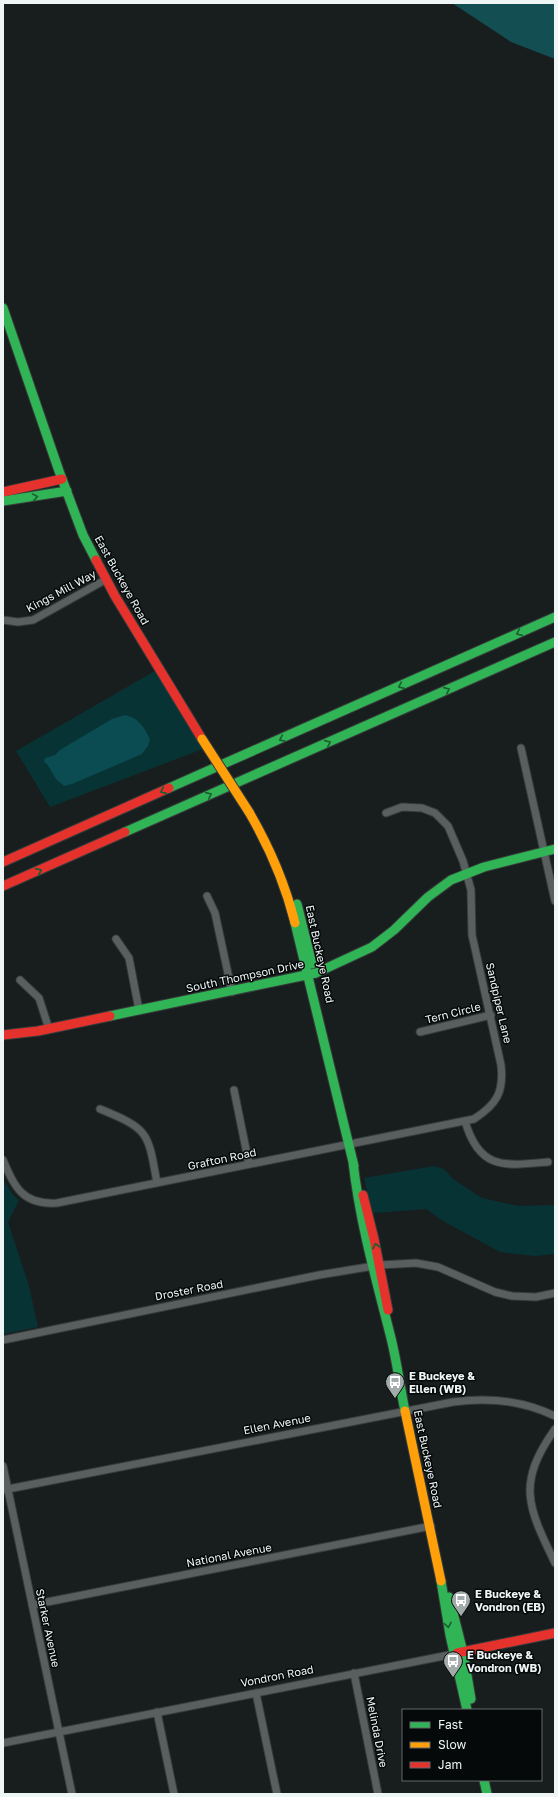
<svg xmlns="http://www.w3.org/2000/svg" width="558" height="1797" font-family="'Golos Text',sans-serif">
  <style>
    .green { fill: #073335 }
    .forest { fill: #124e52 }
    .water { fill: #0a4c51 }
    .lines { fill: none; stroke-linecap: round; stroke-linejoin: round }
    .street-casing { stroke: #363b3b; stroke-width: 9 }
    .fast-casing { stroke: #363b3b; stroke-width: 11 }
    .slow-casing { stroke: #363b3b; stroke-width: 11 }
    .jam-casing { stroke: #363b3b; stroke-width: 11 }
    .street { stroke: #595e5e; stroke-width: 7 }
    .fast { stroke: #30b455; stroke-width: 9 }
    .slow { stroke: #ff9f0a; stroke-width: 9 }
    .jam { stroke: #e5322d; stroke-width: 9 }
    .slow-bridge-casing { stroke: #363b3b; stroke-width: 11; stroke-linecap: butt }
    .slow-bridge { stroke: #ff9f0a; stroke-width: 9 }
    .oneway { stroke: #1a5e30 }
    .labels { text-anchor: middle; stroke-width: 3; stroke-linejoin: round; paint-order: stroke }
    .street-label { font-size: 11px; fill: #edf5f5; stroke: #05090a }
    .poi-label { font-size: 11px; font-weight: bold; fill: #edf5f5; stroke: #05090a; text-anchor: start }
  </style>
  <rect width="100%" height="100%" fill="#181e1e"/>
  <path class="green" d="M155,671L203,749L50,807L16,751Z
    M434,1166L444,1169L453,1179L482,1198L518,1206L555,1205V1254L535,1256L500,1252L443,1221L426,1209L373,1213L364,1178Z
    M3,1179L14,1196L19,1200L8,1222L29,1286L38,1327L3,1334Z"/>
  <path class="forest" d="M452,3H555V59L511,42Z"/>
  <path class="water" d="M125,715C139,718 144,727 150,739L148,746L142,754L72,784L64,786L56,779L47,764L44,762L45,758L55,755L60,750L112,719Z"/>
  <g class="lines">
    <g class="street-casing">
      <path id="street" d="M3,620L18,622L33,620L105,580
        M521,748L555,901
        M207,896L215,913L232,992
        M116,939L129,958L139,1010
        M20,980L39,998L49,1029
        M420,1032L491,1015
        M234,1090L249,1164
        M100,1109C149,1129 148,1132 157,1183
        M465,1121C479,1170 504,1166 548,1162
        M3,1160C15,1188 23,1205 57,1203L474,1119C497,1104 504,1092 501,1065L472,935L471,890L463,861L448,826L435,813L422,808L402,807L386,813
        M3,1340L319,1275L380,1265L416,1263L438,1267L495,1292L512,1296L536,1297L555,1293
        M555,1429C516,1484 528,1507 555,1563
        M3,1466L72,1794
        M3,1490L453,1402C489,1397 522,1400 555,1416
        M32,1605L431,1526
        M354,1673L378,1794
        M256,1693L277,1794
        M157,1712L174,1794
        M3,1743L454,1654"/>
    </g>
    <g class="fast-casing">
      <path id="fast" d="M3,308L59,471L83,535L96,560
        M3,501L67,491
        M169,788L555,617
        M125,832L555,642
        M297,904L312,964
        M295,923L354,1166
        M110,1016L316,973L372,947L394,930L428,897L451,880L484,867L555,849
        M353,1162C360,1223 376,1279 391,1338C397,1362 400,1387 405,1411
        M441,1581L450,1635L467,1710
        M449,1597L463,1652L471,1699
        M484,1780L487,1794"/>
    </g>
    <g class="slow-casing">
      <path id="slow" d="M249,812C270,848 285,883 295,923
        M405,1411L441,1581"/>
    </g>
    <g class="jam-casing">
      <path id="jam" d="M3,492L62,479
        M96,560L115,596L202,739
        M3,862L169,788
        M3,886L125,832
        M3,1035L38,1031L110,1016
        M363,1195L374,1239L388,1310
        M457,1653L555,1633"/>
    </g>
    <use href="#street" class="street"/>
    <use href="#fast" class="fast"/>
    <use href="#slow" class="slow"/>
    <use href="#jam" class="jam"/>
    <g class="slow-bridge-casing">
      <path id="slow-bridge" d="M202,739L249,812"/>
    </g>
    <use href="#slow-bridge" class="slow-bridge"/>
  </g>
  <defs><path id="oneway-chevron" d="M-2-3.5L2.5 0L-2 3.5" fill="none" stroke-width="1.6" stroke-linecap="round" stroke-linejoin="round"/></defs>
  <g class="oneway">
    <use href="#oneway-chevron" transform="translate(35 497) rotate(-10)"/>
    <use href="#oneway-chevron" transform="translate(519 633) rotate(156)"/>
    <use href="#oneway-chevron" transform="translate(401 686) rotate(156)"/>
    <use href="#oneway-chevron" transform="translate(447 690) rotate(-24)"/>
    <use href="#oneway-chevron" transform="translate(282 739) rotate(156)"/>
    <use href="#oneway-chevron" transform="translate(328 743) rotate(-24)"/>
    <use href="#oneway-chevron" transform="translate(163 791) rotate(156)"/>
    <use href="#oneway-chevron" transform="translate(209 795) rotate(-24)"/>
    <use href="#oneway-chevron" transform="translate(39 871) rotate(-24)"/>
    <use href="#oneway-chevron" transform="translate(376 1246) rotate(-102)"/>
    <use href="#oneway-chevron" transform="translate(448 1625) rotate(80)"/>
  </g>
  <defs>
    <g id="bus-pin" transform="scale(1)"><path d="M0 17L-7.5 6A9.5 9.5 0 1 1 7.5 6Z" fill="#a2aaaa" stroke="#05090a"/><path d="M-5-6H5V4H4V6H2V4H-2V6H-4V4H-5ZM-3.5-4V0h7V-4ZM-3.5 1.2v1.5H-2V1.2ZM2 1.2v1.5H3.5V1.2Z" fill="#fff"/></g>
  </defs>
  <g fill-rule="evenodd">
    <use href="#bus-pin" x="395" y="1382"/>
    <use href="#bus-pin" x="461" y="1600"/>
    <use href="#bus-pin" x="453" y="1661"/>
  </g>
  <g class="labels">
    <g class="street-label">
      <text transform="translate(122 580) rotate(61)" y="4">East Buckeye Road</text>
      <text transform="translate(61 591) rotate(-28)" y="4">Kings Mill Way</text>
      <text transform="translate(320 954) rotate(78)" y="4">East Buckeye Road</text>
      <text transform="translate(245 976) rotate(-12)" y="4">South Thompson Drive</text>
      <text transform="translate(499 1003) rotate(77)" y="4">Sandpiper Lane</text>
      <text transform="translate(453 1013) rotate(-14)" y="4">Tern Circle</text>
      <text transform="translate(222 1159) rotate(-12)" y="4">Grafton Road</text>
      <text transform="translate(189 1290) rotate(-11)" y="4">Droster Road</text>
      <text transform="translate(277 1424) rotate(-11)" y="4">Ellen Avenue</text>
      <text transform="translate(428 1459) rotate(78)" y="4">East Buckeye Road</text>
      <text transform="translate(229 1555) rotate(-11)" y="4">National Avenue</text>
      <text transform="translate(48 1628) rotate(78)" y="4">Starker Avenue</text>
      <text transform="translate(277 1676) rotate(-11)" y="4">Vondron Road</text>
      <text transform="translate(377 1732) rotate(79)" y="4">Melinda Drive</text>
    </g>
    <g class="poi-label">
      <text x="409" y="1380">E Buckeye &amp;<tspan x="409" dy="13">Ellen (WB)</tspan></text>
      <text x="475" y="1598">E Buckeye &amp;<tspan x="475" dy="13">Vondron (EB)</tspan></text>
      <text x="467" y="1659">E Buckeye &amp;<tspan x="467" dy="13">Vondron (WB)</tspan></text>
    </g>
  </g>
  <rect width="558" height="1797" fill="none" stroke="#edf5f5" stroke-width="8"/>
  <rect x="402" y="1709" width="140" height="72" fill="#05090a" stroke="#626768"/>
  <rect x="410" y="1722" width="20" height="6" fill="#30b455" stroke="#626768"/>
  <text x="438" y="1729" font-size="12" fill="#edf5f5">Fast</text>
  <rect x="410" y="1742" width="20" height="6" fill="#ff9f0a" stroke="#626768"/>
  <text x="438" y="1749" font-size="12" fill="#edf5f5">Slow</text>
  <rect x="410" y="1762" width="20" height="6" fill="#e5322d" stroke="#626768"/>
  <text x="438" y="1769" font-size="12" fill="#edf5f5">Jam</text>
</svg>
